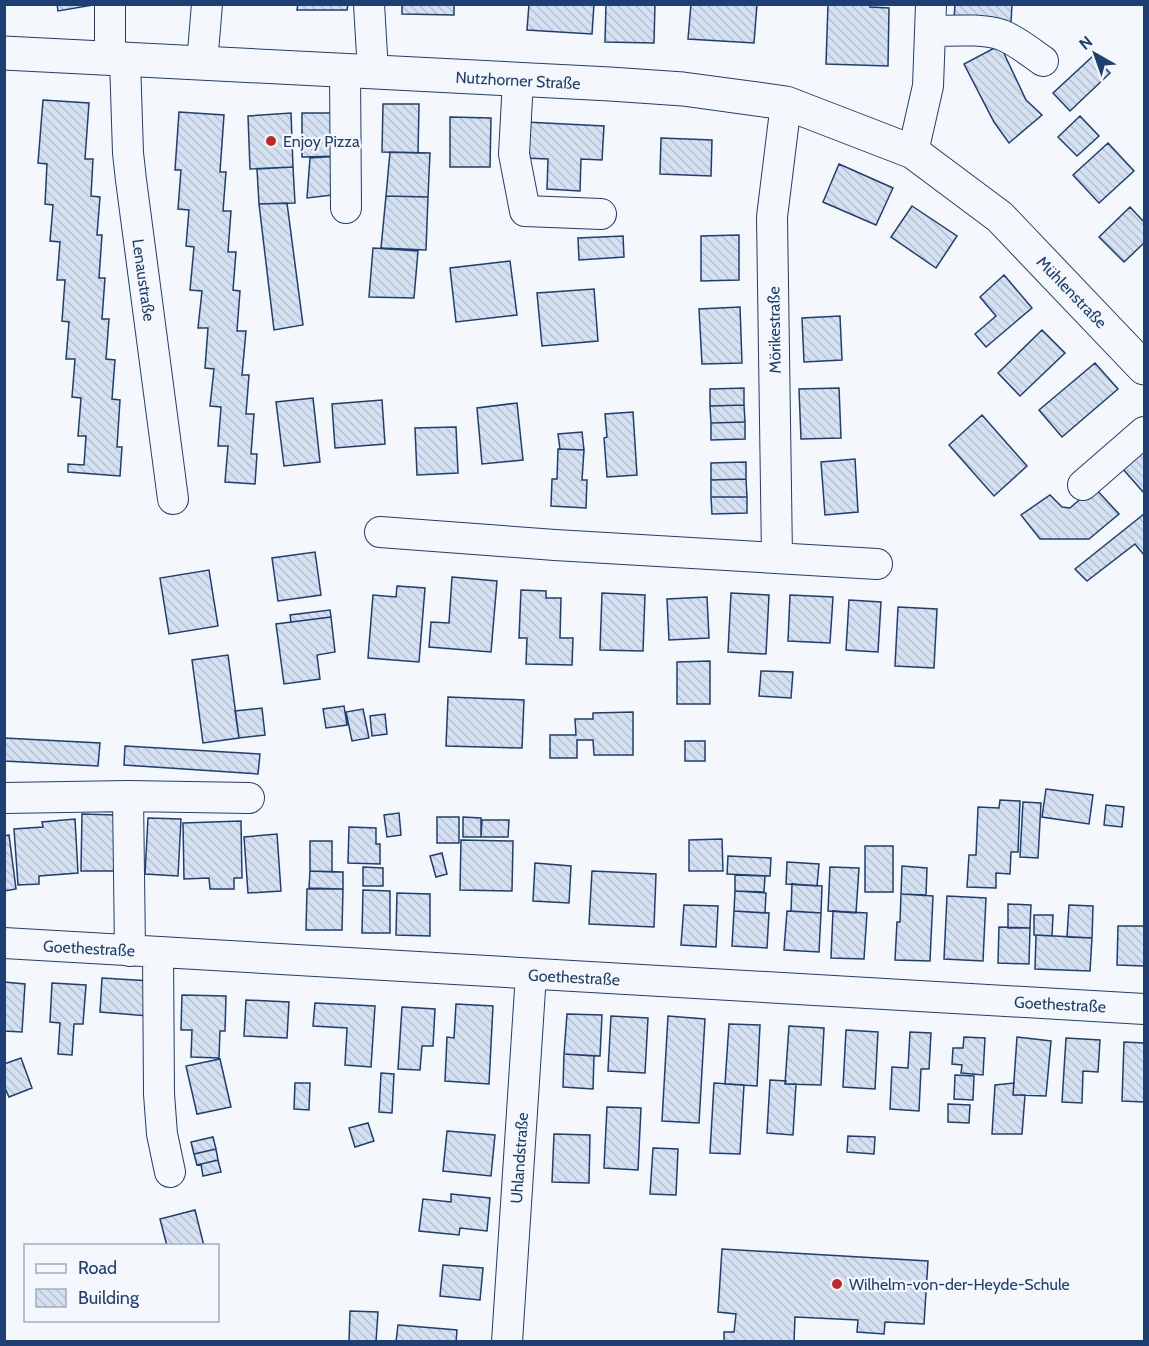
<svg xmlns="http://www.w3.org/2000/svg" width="1149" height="1346" font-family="Cabin,sans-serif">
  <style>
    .building { fill: url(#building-back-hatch); stroke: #1d3f73; stroke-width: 1.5 }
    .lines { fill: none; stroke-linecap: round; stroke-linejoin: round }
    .minor-casing { stroke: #1d3f73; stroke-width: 32 }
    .major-casing { stroke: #1d3f73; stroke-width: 35 }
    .minor { stroke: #f4f7fb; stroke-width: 30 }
    .major { stroke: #f4f7fb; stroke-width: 33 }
    .poi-dot { fill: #c62828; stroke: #f4f7fb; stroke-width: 2 }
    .labels { text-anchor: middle; stroke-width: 4.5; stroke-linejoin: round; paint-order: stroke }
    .street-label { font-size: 16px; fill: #1d3f73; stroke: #f4f7fb }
    .poi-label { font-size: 16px; fill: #1d3f73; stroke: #f4f7fb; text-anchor: start }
  </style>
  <defs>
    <pattern id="building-back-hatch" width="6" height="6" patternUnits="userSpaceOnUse" patternTransform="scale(1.5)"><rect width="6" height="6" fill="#d5e0f0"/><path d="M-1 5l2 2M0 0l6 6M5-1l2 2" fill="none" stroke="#b6c1d1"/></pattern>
  </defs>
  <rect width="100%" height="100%" fill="#f4f7fb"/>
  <path class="building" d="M57,4H99L58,11Z
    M298,4H348L347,10H297Z
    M402,4H454V15L402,14Z
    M529,4H594L592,34L527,30Z
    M606,4H655L654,43L605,42Z
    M691,4H757L754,43L688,39Z
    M828,4H870V7L889,8L888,66L826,64Z
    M955,4H1012L1011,23L954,20Z
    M1000,45L1026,100L1042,115L1009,143L994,122L964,64Z
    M1093,56L1110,73L1070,111L1053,93Z
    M43,100L89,103L85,159H93L91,196L100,197L97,235H102L99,278H105L102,319H109L106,359L115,360L112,399L120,400L117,447H122L120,476L68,472V464L84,465L86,436H78L81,398L72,397L75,359H66L69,322L62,321L65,280H57L60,242L50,241L53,205L45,204L47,164L38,163Z
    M383,104H419L418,153L382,152Z
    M179,112L224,115L220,172H226L223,211H231L228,252H236L233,290L240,291L237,331H246L242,375H249L246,414H254L251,454H257L255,484L225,482L228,446H218L221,407L210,406L214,369L205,368L208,328H198L202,291L190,290L194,247L186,246L189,210L178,209L181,170H175Z
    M291,113L293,167L250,169L248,116Z
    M302,113H340L341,156L302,157Z
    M1080,116L1099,136L1077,156L1058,137Z
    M450,117L491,118L490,167H450Z
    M525,122L604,126L602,160L581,159L580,191L547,189L548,159L524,158Z
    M661,138L712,140L711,176L660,174Z
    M1108,143L1134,171L1099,203L1073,175Z
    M390,152L430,153L428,197L386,196Z
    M341,156V194L307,198L310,158Z
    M839,164L893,188L876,225L823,202Z
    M293,167L295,203L259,204L257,169Z
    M386,196L428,197L426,250L381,248Z
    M287,203L303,325L274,330L259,204Z
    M912,206L957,236L936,268L891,237Z
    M1130,207L1144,222V243L1124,262L1099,237Z
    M739,235V280L701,281V236Z
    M623,236L624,257L579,260L578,238Z
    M373,248L418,251L414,298L369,297Z
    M510,261L517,315L456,322L450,268Z
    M1004,275L1032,308L986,347L975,334L996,316L980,297Z
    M594,289L598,341L542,346L537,293Z
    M740,307L742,363L702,364L699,309Z
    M840,316L842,360L804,362L802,318Z
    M1042,330L1065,353L1020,396L998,373Z
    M1095,363L1118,389L1062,437L1039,410Z
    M744,388V405L710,406V389Z
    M839,388L841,438L801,439L799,389Z
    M313,398L320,462L284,466L276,402Z
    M382,400L385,444L335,448L332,404Z
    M517,403L523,460L482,464L477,408Z
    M744,405L745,422L711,423L710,406Z
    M633,412L637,475L607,477L604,438L607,437L605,414Z
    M982,415L1027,466L994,496L949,445Z
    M745,422V439L711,440V423Z
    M456,427L458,473L417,475L415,428Z
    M582,432L584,450L560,449L558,434Z
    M1144,448V493L1122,468Z
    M558,449L584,450L582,480H587L586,508L551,506L552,479H557Z
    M855,459L858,512L825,515L821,462Z
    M746,462V479L711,480V463Z
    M746,479L747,497H711V480Z
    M1094,487L1119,514L1089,539H1040L1021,515L1050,495L1062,507L1070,508Z
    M711,497H747V513L712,514Z
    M1144,514V555L1135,544L1087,581L1075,569Z
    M315,552L321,595L278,601L272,558Z
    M209,570L218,626L169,634L160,578Z
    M452,577L497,581L491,652L429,647L431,622L449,623Z
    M397,586L425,588L419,662L368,658L373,595L396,597Z
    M521,590L546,591V598H561L560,638H573L572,665L526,664L527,638H519Z
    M602,593L645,595L643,651L600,650Z
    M731,593L769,595L766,654L728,652Z
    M790,595L833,597L830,643L788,641Z
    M707,597L709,638L669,640L667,599Z
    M849,600L881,602L878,652L846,650Z
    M898,607L937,609L934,668L895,666Z
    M330,610L331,617L291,622L290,615Z
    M331,617L335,652L317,655L320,679L284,684L276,624Z
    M228,655L239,738L203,743L192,660Z
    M710,661V704H677V662Z
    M761,671L793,672L791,698L759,696Z
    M448,697L524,700L522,748L446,746Z
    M344,706L347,725L326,728L323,709Z
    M262,708L265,735L239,738L235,711Z
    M363,709L369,738L352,741L346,712Z
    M633,712V755H594L593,740H577V758H550V735H576L575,719H593V713Z
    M385,714L387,734L372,736L370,716Z
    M4,738L100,743L98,766L4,761Z
    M685,741H705V761H685Z
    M125,746L260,754L258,774L124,765Z
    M1046,789L1093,795L1089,824L1042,817Z
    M1000,800L1020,801L1018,852H1011L1010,874L996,873V888L967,887L969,855H976L978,807L999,808Z
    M1023,802L1041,803L1038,858L1020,857Z
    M1106,805L1124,807L1122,827L1104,825Z
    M399,813L401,835L387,837L384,815Z
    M82,814L116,815L114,871H81Z
    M437,817H459V843H437Z
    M463,817L481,818V837H463Z
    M148,818L181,819L178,876L145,874Z
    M75,819L78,873L39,876V884L18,885L14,829L43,827L42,822Z
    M482,820H509L508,837H481Z
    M241,821L242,878H234V889H210L209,878L184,879L183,823Z
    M349,827L376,828V844H380V864L348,863Z
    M277,834L281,891L248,893L244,837Z
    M9,835L16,889L4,891V836Z
    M722,839L723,871H689V840Z
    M461,840L513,841L512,891L460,890Z
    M310,841H332V872L310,871Z
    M865,846H893V892H865Z
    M442,853L447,874L436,877L430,856Z
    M728,856L771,858L770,876L727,874Z
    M787,862L819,864L817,886L786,884Z
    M535,863L571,866L569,903L533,901Z
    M902,866L927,868L926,895L901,894Z
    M363,867L383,868V886H363Z
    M830,867L859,868L856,913L828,911Z
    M310,871L343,872V889L309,888Z
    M592,871L656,874L654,927L589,924Z
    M735,875L765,876L764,892L735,891Z
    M792,884L822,886L821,913L791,911Z
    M307,889H343L342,930H306Z
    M363,890L390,891V933H362Z
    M735,891L766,893L765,913L734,911Z
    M397,893L430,894V936L396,935Z
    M901,894L933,896L930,961L895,960L897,922H900Z
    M947,896L986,898L983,961L944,959Z
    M1008,904L1031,905L1030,928H1008Z
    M684,905L718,906L716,947L681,945Z
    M1069,905L1093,906L1092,938L1067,937Z
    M734,911L769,913L767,948L732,946Z
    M787,911L821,913L819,952L784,950Z
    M833,911L867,913L864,959L831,958Z
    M1034,915H1053L1052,936L1034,935Z
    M1118,926H1144V966L1117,965Z
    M999,927L1030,928L1029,964L998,963Z
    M1036,935L1092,938L1090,971L1035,969Z
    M102,978L151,981L148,1016L100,1012Z
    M4,982L25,984L22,1032L4,1031Z
    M52,983L86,985L83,1024H74L72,1055L58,1054L60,1023L50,1022Z
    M182,995L226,996L225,1031H220L219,1058L191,1057L192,1030H181Z
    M246,1000L289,1002L287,1038L244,1036Z
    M315,1003L375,1006L371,1067L345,1065L347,1028L313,1026Z
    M456,1004L493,1006L489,1084L445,1081L447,1037L454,1038Z
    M402,1007L435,1009L433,1046H422L420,1070L398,1069Z
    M567,1014L602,1015L600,1056L564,1054Z
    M611,1016L648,1018L645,1073L608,1071Z
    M668,1016L705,1019L699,1123L662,1121Z
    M729,1024L760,1025L757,1086L725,1084Z
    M789,1026L824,1028L821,1085L785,1084Z
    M846,1030L878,1032L875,1089L843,1087Z
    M910,1032L931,1033L929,1069H921L919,1111L890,1109L892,1067L908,1068Z
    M964,1037L985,1038L983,1075L961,1073L962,1065L952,1064L953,1048H963Z
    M1017,1037L1051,1041L1046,1096L1013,1095Z
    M1066,1038L1100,1040L1098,1072L1083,1071L1082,1103L1062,1102Z
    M1124,1042L1144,1043V1102L1122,1101Z
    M564,1054L594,1056L593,1089L563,1087Z
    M21,1058L32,1088L9,1097L4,1086V1064Z
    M220,1059L231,1107L197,1114L186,1066Z
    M381,1073L394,1074L392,1113L379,1112Z
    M955,1075L974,1076L973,1100L954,1099Z
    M770,1080L786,1081L785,1084H796L793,1135L767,1133Z
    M295,1083H310L309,1110L294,1109Z
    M714,1083L744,1085L740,1154L710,1153Z
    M1014,1083L1013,1095H1025L1022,1134H992L995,1085Z
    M948,1104L970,1105L969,1123L948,1122Z
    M607,1107L641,1108L638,1170L604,1168Z
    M368,1123L374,1141L355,1147L349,1128Z
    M447,1131L495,1135L491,1176L443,1171Z
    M554,1134L590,1135L589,1183L552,1182Z
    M848,1136L875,1137L874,1154L847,1152Z
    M213,1137L216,1149L194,1154L191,1142Z
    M653,1148L678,1149L676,1195L650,1194Z
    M216,1149L218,1160L197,1165L194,1154Z
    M218,1160L221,1172L203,1176L201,1164Z
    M451,1194L490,1198L487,1231L460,1228L459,1235L419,1231L423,1199L451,1202Z
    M195,1210L204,1246H167L160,1219Z
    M722,1249L928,1261L924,1324L885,1322L884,1334L857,1332L858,1320L795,1317L794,1342H724V1332H734L736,1314L718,1312Z
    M443,1265L483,1268L480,1300L440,1296Z
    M350,1311L378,1312L376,1342H349Z
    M398,1325L457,1330L456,1342H396Z"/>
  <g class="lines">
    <g class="minor-casing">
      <path id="minor" d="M369,4L373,72
        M930,31C952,31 981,28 1002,35C1017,41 1030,52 1043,61
        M110,59V4
        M125,60L128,153L131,180L173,499
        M202,64L207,4
        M345,71L346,208
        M518,80L514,154L525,211L601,214
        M913,152L928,86L931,4
        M1083,485L1144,432
        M380,532L555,545L877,564
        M777,557L772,217L786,103
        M128,796L130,951
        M4,798L128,796L249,798
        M4,943L1144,1009
        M158,952L159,1094L162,1134L170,1172
        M507,1342L531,974"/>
    </g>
    <g class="major-casing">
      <path id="major" d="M4,53L610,84L683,89L786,103L913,152L1000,217L1144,368"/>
    </g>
    <use href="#minor" class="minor"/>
    <use href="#major" class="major"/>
  </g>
  <g class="poi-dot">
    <circle cx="271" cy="141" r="6"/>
    <circle cx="837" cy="1284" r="6"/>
  </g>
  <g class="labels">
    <g class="street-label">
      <text transform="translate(518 80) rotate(3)" y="6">Nutzhorner Straße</text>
      <text transform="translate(144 280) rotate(82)" y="6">Lenaustraße</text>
      <text transform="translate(1072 292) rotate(46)" y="6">Mühlenstraße</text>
      <text transform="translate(774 330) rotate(-91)" y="6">Mörikestraße</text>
      <text transform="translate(89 948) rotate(3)" y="6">Goethestraße</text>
      <text transform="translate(574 977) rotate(3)" y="6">Goethestraße</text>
      <text transform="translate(1060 1004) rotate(3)" y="6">Goethestraße</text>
      <text transform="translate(519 1158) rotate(-86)" y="6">Uhlandstraße</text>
    </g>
    <g class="poi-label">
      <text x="283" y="147">Enjoy Pizza</text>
      <text x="849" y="1290">Wilhelm-von-der-Heyde-Schule</text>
    </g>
  </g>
  <rect width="1149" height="1346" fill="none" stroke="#1d3f73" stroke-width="12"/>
  <rect x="24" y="1244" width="195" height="78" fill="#f4f7fb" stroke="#9eadc5" stroke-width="1.5"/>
  <rect x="36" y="1264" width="30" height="9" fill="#f4f7fb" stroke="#9eadc5" stroke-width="1.5"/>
  <text x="78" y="1274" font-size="18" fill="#1d3f73">Road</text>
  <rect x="36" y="1289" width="30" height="18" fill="url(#building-back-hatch)" stroke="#9eadc5" stroke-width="1.5"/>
  <text x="78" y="1304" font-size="18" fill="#1d3f73">Building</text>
  <g transform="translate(1095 54) rotate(320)" stroke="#f4f7fb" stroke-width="4.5" paint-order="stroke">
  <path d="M0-4.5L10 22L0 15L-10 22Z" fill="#1d3f73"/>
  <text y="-9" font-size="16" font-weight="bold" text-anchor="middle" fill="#1d3f73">N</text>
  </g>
</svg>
